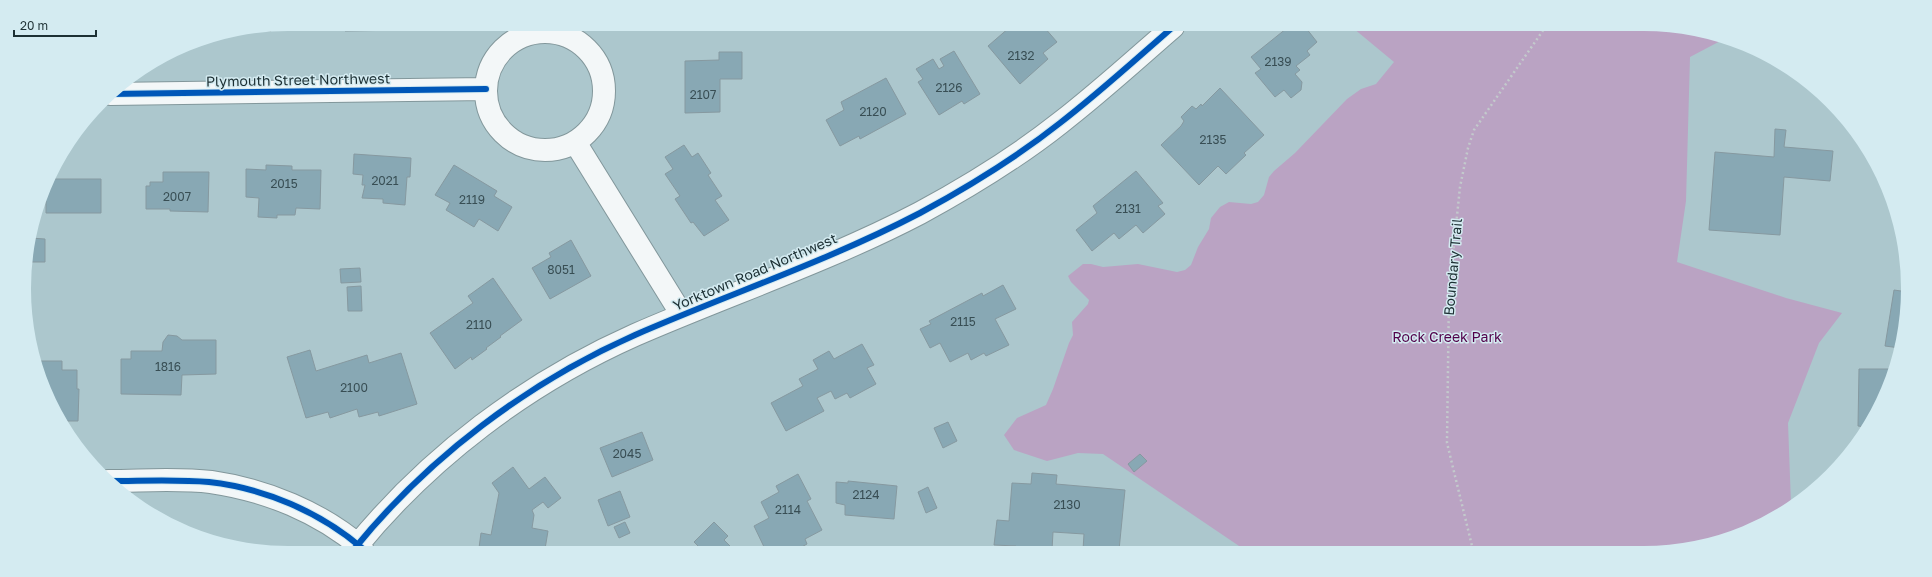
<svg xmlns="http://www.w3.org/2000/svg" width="1932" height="577" font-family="'Golos Text',sans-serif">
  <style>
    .green { fill: #baa3c3 }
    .building { fill: #88a8b4; stroke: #8699a0 }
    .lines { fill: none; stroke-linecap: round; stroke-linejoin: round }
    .minor-casing { stroke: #82979b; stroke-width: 24 }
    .path { stroke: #c3cacc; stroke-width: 2.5; stroke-dasharray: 2 3; stroke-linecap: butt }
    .minor { stroke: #f3f7f8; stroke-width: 22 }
    .cycleway-casing { stroke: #d4ebf1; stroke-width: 8 }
    .cycleway { stroke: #0057b8; stroke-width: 6 }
    .labels { text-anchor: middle; stroke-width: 3; stroke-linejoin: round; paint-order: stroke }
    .number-label { font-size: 12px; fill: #384e54 }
    .street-label { font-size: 14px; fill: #1d3034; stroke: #d4ebf1 }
    .park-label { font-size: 14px; fill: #51004a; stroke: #d4ebf1 }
  </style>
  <rect width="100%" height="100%" fill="#acc7cd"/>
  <path class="green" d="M1353,28L1695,29L1726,38L1690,57L1686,201L1677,262L1786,298L1842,313L1819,343L1788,423L1791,504L1760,526L1678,551L1245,550L1103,454L1078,453L1047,461L1014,450L1004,435L1017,418L1046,405L1053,389L1069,343L1073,335L1072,322L1088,304L1089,300L1071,282L1068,276L1083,264H1091L1103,267L1138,264L1177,272L1185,270L1191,265L1198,247L1209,229L1211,218L1220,207L1229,202L1251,204L1258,202L1264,195L1269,177L1274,171L1295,153L1347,99L1361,89L1376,84L1394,62Z
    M1864,142L1876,166L1866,158Z"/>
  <path class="building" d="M288,24H318H292V28H271V31H244L243,28Z
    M345,24L431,25V26L405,27V30L345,31Z
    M1010,27H1044L1057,42L1043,53L1048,59L1020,84L988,46Z
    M1287,28L1290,30L1292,28H1306L1317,42L1307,51L1310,55L1296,66L1300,70L1295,74L1302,82L1301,90L1291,98L1284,90L1275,97L1255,73L1261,69L1251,57Z
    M954,51L980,94L964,104L962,101L939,115L918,82L923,79L916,69L933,59L939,69L944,66L940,59Z
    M719,52H742V79H720V112L685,113V61L719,60Z
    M886,78L906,114L860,139L859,136L840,146L826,120L844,110L841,102Z
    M1220,88L1264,135L1244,153L1246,155L1226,174L1218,166L1199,185L1161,145L1181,126L1184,121L1181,117L1192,106L1196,109L1201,104L1202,106Z
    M1775,129L1786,130L1784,147L1833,151L1830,181L1784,177L1780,235L1709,230L1715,152L1774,157Z
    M684,145L692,157L698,153L711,173L708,175L722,196L715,200L729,220L704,236L693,222L691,223L675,199L680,196L665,174L673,169L665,157Z
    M354,154L411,158L410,177H407L405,205L383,203V199L362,198L365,185H362L363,175L353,174Z
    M266,165L292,166V170H321L320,209L296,208L295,215H277V218L258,217L259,198L246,197V169L266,170Z
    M454,165L497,191L494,196L512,207L498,231L479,219L474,227L446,210L450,203L435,195Z
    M1136,171L1163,203L1158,206L1165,214L1143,233L1136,225L1119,239L1114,233L1092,251L1076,230L1097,213L1093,206Z
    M163,172H209L208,212L170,211V209H146V186H150V182H163Z
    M49,179H101V213H46V201H40Z
    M30,238L45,239V262H26Z
    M571,240L591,276L550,299L532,268L551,257L549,253Z
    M360,268L361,282L341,283L340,269Z
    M493,278L522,320L500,336L501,337L486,348L487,349L472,360L471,357L455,369L430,333L473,303L468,296Z
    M1003,285L1016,309L995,319L1009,345L986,356L984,353L971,360L968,353L950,362L940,343L930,348L920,329L931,324L929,321L982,293L983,296Z
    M361,286L362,311H348L347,287Z
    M1894,290L1908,292L1903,340L1900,348L1885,346Z
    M168,335L177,336L182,340H216V374L182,375L181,395L121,394V359H131V351H162L163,342Z
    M862,344L874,365L867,368L876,384L850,398L847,393L835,399L831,391L817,398L824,411L786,431L771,403L803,386L799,379L818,369L813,360L829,351L834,359Z
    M310,350L316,371L367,355L369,363L401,353L417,404L379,416L378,412L359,417L357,409L330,418L328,412L306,418L287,357Z
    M39,361H62V370H77V389H79L78,421H61L51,406L38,371Z
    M1859,369H1893L1881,406L1866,427L1858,426Z
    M948,422L957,441L943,448L934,428Z
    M642,432L653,460L612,477L600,448Z
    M1140,454L1147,461L1134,472L1128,464Z
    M513,467L529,489L545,477L561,498L548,508L543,502L532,510L534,515L532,528L548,531L545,549L479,548L481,533L491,535L499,493L492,483Z
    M1032,473L1057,475L1056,484L1125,490L1119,550H1083L1084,534L1053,532L1052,550L1016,549V546L994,545L997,520L1009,521L1012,483L1031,484Z
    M798,474L811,499L807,501L822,530L805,539L807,544L798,549H765L754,526L769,518L761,502L779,492L776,486Z
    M848,481L897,486L894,519L845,515V505L836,503V482L848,483Z
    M928,487L937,508L926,513L918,492Z
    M620,491L630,517L608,526L598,500Z
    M625,522L630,533L619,538L614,527Z
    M714,522L728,536L724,540L733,549H701L694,542Z"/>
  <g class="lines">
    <g class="minor-casing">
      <path id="minor" d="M486 91a59 59 0 1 1 118 0a59 59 0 1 1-118 0Z
        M110,94L486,89
        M575,142L682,315
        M108,481C142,481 177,478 211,482C266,490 320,512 362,548
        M355,548C429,457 527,383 635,335C729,294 828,261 920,213C968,187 1017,157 1060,123C1099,93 1136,59 1173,27"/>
    </g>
    <path class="path" d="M1473,550L1447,443L1449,293L1460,187L1468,148L1474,130L1544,29"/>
    <use href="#minor" class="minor"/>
    <g class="cycleway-casing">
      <path id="cycleway" d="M110,94L486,89
        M108,481C142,481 176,479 209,482C264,488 320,512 362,548
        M355,548C429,457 527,383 635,335C729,294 828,261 920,213C968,187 1017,157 1060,123C1099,93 1136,59 1173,27"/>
    </g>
    <use href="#cycleway" class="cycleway"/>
  </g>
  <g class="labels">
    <g class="number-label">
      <text x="1021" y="60">2132</text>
      <text x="1278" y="66">2139</text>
      <text x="949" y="92">2126</text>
      <text x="703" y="99">2107</text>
      <text x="873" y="116">2120</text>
      <text x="1213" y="144">2135</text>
      <text x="385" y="185">2021</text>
      <text x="284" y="188">2015</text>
      <text x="177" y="201">2007</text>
      <text x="472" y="204">2119</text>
      <text x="1128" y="213">2131</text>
      <text x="561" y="274">8051</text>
      <text x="963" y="326">2115</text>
      <text x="479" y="329">2110</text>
      <text x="168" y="371">1816</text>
      <text x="354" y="392">2100</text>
      <text x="627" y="458">2045</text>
      <text x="866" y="499">2124</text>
      <text x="1067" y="509">2130</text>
      <text x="788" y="514">2114</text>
    </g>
    <g class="street-label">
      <text transform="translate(298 80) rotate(-1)" y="5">Plymouth Street Northwest</text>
      <text transform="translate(1453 267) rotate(-85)" y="5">Boundary Trail</text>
      <text transform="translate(755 272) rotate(-23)" y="5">Yorktown Road Northwest</text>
    </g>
    <g class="park-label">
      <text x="1447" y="342">Rock Creek Park</text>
    </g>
  </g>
  <path d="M0 0H1932V577H0ZM288 31H1644A257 257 0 0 1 1901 288V289A257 257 0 0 1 1644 546H288A257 257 0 0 1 31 289V288A257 257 0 0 1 288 31Z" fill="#d4ebf1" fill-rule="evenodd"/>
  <path d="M14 30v6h82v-6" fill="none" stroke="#1d3034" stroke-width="2"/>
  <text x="20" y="30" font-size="12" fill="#1d3034" stroke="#d4ebf1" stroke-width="3" paint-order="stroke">20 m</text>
</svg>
